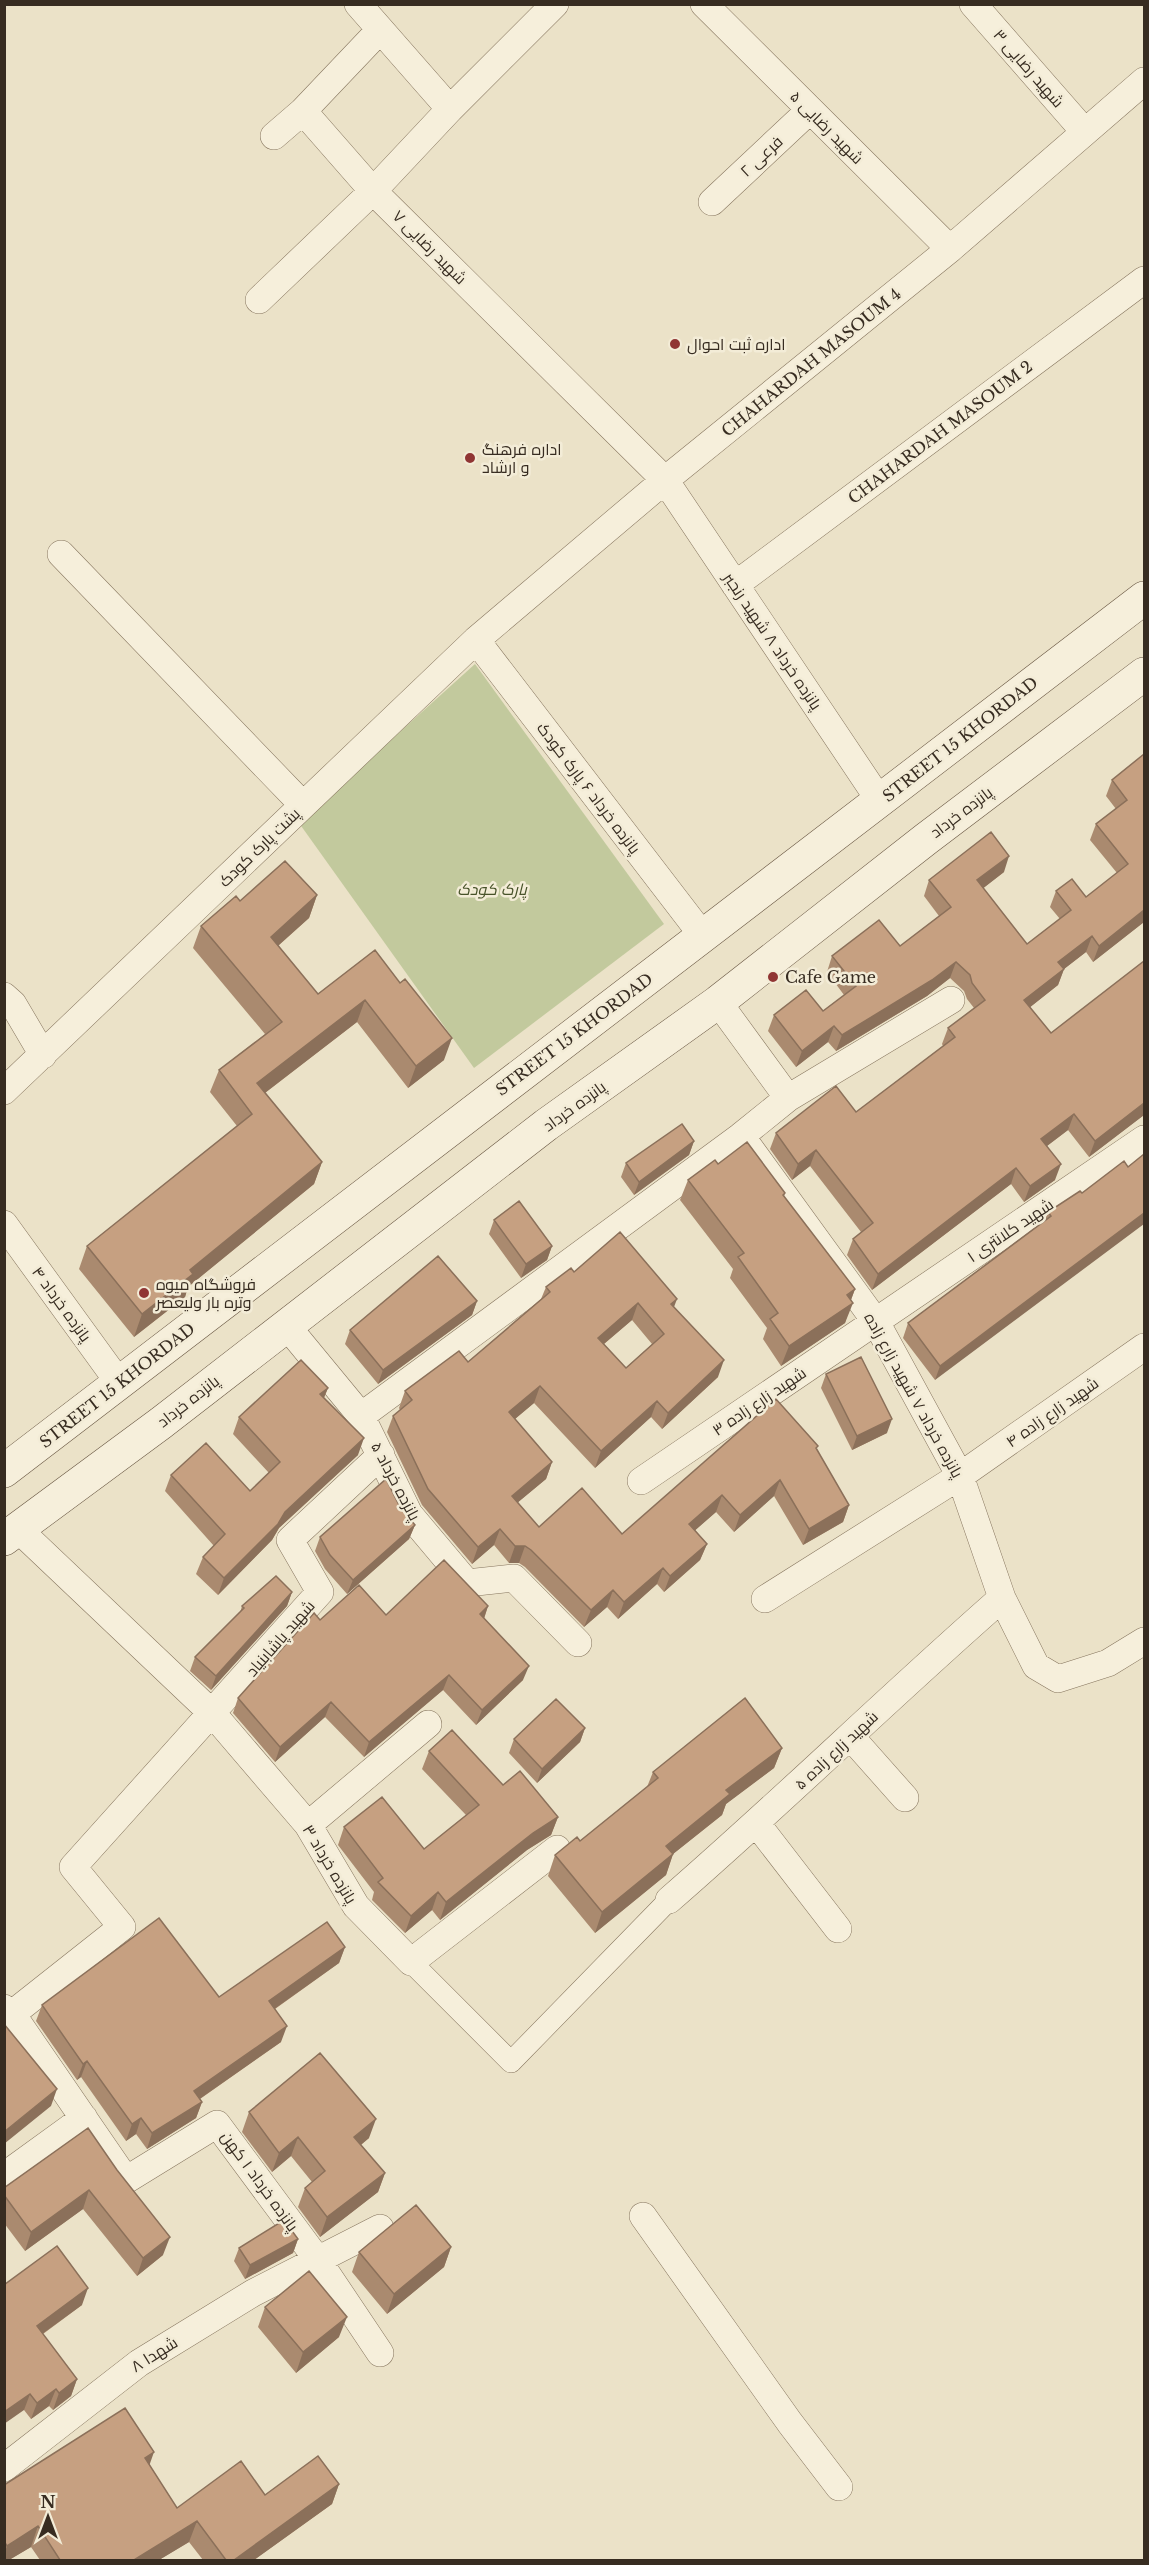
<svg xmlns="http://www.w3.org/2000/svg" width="1149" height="2565" font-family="'Libre Baskerville',Cairo,serif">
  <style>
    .green { fill: #c2c99d }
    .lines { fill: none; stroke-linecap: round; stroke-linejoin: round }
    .pedestrian-casing { stroke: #86755e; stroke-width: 22 }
    .minor-casing { stroke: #86755e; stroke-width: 28 }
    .secondary-casing { stroke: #685642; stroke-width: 34 }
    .pedestrian { stroke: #f6efdb; stroke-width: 21 }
    .minor { stroke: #f6efdb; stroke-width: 27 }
    .secondary { stroke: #f6efdb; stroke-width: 33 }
    .wall { fill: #aa8a6f; fill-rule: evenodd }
    .shaded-wall { fill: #8b705a }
    .building { fill: #c6a081; stroke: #8b705a; stroke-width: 1.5; fill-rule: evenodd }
    .poi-dot { fill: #903533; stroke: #f3ecd7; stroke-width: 2 }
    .labels { text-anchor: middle; stroke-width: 5; stroke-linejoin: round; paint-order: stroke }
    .street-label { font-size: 16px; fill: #372c21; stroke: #f3ecd7 }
    .poi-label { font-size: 16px; fill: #372c21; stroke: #f3ecd7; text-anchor: start }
    .park-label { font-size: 16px; font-style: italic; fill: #475229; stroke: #f3ecd7 }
  </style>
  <rect width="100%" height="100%" fill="#ebe2c8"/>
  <path class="green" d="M475,664L664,924L474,1068L299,823Z"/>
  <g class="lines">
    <g class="pedestrian-casing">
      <path id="pedestrian" d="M411,1962L511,2062L669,1900"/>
    </g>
    <g class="minor-casing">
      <path id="minor" d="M358,4L450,109L373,191L665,480L880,801
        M704,4L950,249
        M973,4L1084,131
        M450,109L555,4
        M274,136L303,111
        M712,202L810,110
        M259,300L373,191L303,111L380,30
        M61,554L303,805
        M735,585L1144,280
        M476,640L703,936
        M4,996L13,1004L43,1055
        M718,1002L788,1098L741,1136L876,1322L960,1476L1002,1598L1036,1666L1058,1679L1108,1663L1144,1641
        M4,1091L476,640L665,480L950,249L1144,81
        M788,1098L951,1000
        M4,1224L120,1384
        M286,1325L361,1416L409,1514L467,1583L514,1578L578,1643
        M361,1416L741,1136
        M641,1481L1144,1139
        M18,1529L213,1714L308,1825L356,1906L411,1962L557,1849
        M765,1599L960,1476L1144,1347
        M850,1736L905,1798
        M757,1824L838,1929
        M308,1825L428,1724
        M669,1900C782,1802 889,1697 1002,1598
        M4,2008L12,2014L126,2180L217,2124L317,2259L380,2353
        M12,2014L122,1927L73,1867L320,1592L290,1540L381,1455
        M4,2176L84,2118
        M643,2216L790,2423L839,2487
        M4,2468L139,2363L253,2293L380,2228"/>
    </g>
    <g class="secondary-casing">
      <path id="secondary" d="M4,1471L1144,598
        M4,1539L161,1423L546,1125L718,1002L926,839L1144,674"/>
    </g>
    <use href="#pedestrian" class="pedestrian"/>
    <use href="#minor" class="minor"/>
    <use href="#secondary" class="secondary"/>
  </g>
  <path class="wall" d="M1144,754V923V922L1093,962L1086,952L1064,969L1058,985L1030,1007L1051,1033L1144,1115L1089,1157L1068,1130L1047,1146L1055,1180L1024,1202L1011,1184L872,1290L847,1255L853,1239L861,1232L810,1166L792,1180L770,1149L776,1133L856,1112L943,1046L942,1044L948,1028L974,1008L967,999L964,991L950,978L927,996L836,1051L828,1042L796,1067L768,1031L774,1015L823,1011L844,995L827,972L832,956L900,946L939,916L924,896L929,880L1004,872L983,888L1027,944L1060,919L1050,907L1056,891L1086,897L1117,873L1090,840L1096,824L1116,809L1106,796L1112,780Z
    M317,895L309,918L278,946L318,994L375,950L444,1060L408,1088L357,1022L265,1093L322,1162L314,1184L188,1287L185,1297L134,1337L79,1269L87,1246L237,1126L210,1092L219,1070L265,1034L193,948L201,926L240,901Z
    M694,1141L689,1155L634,1195L621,1177L626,1163Z
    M718,1164L785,1193L784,1197L855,1289L851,1300L845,1323L781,1366L763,1339L767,1328L730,1278L733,1269L680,1200L688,1180Z
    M1080,1191L935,1380L903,1338L908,1323L1045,1220L1048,1212Z
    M494,1220L552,1246L547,1260L521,1278L489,1234Z
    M574,1272L674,1307L718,1377L662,1429L651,1417L595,1468L534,1403L515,1419L552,1462L546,1479L517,1503L539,1527L622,1534L817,1450L849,1505L843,1522L803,1545L774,1496L734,1532L716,1512L695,1530L707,1544L700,1560L664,1592L657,1584L618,1619L607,1607L584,1627L525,1567L519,1563H509L494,1545L472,1564L422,1505L387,1432L393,1416L400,1410L399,1408L405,1391L468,1362L541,1299L546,1287ZM632,1320L652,1344L626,1368L604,1344Z
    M477,1301L472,1315L378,1384L345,1344L350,1330Z
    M826,1374L887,1433L852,1450L821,1388Z
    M328,1388L324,1398L358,1455L279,1528L272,1540L218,1595L196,1574L203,1557L214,1546L165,1491L171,1475L250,1491L269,1473L233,1434L239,1417Z
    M400,1507L415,1525L409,1539L347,1594L325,1569L315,1551L320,1537Z
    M292,1592L287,1606L211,1690L190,1671L195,1657L240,1613L242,1606Z
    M488,1606L484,1619L523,1680L476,1725L443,1690L364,1757L325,1717L275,1762L233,1713L238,1698L320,1620Z
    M585,1728L580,1742L537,1783L509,1753L514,1739Z
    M782,1748L774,1768L726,1804L722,1815L673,1854L666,1875L595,1933L548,1876L555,1855L580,1841L647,1787L653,1772Z
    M429,1751L503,1785L558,1817L551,1835L527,1850L440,1920L432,1910L405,1933L372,1900L374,1892L338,1845L344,1827L424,1849L466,1815L422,1769Z
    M345,1947L339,1963L275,2009L281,2042L200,2099L202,2102L196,2118L147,2149L136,2134L126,2141L81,2077L77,2080L36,2021L42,2005L219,1997Z
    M249,2112L369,2138L361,2145L385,2173L378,2192L320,2237L298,2207L305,2188L312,2182L291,2156L272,2172L242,2132Z
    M88,2128L163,2255L137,2276L83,2209L25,2251L4,2223V2188Z
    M298,2239L293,2253L245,2279L234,2261L239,2248Z
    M451,2247L444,2267L387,2314L352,2272L359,2252Z
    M4,2285L82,2305L43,2334L77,2379L71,2396L53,2410L49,2406L31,2419L24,2410Z
    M265,2307L339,2337L296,2373L258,2327Z
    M149,2464L177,2508L339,2484L332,2504L254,2560H203L189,2542L159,2560H40L31,2547L9,2560H4V2485Z"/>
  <path class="shaded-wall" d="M1009,856L1004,872L972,897L977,880Z
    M317,895L309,918L262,960L271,937Z
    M1144,910V922L1093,962L1099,946Z
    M1092,936L1086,952L1064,969L1058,985L1019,1016L1024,1000L1058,962Z
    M956,962L950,978L927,996L836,1051L842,1035Z
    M365,1000L357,1022L249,1105L257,1083Z
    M834,1026L828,1042L796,1067L802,1051Z
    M452,1038L444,1060L408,1088L416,1066Z
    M1144,1103V1115L1089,1157L1095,1141Z
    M1074,1114L1068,1130L1035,1155L1041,1139Z
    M694,1141L689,1155L634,1195L639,1182Z
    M816,1150L810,1166L792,1180L798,1164Z
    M322,1162L314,1184L188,1287L185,1297L134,1337L142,1314L190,1270Z
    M1061,1164L1055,1180L1024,1202L1030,1186Z
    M1016,1168L1011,1184L872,1290L878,1274Z
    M1144,1213V1224L935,1380L940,1366Z
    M552,1246L547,1260L521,1278L526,1264Z
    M855,1289L849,1305L853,1303L845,1323L781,1366L789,1346Z
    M677,1299L671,1315V1304Z
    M477,1301L472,1315L378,1384L383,1370Z
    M638,1303L632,1320L592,1354L598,1338Z
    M724,1360L718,1377L662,1429L668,1413Z
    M540,1386L534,1403L503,1429L509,1412Z
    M328,1388L321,1404L320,1394Z
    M657,1401L651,1417L595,1468L601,1451Z
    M892,1419L887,1433L852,1450L857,1436Z
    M364,1438L358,1455L279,1528L272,1540L218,1595L224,1578L285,1512Z
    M552,1462L546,1479L505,1513L512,1496Z
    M780,1480L774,1496L734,1532L740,1515Z
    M722,1495L716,1512L683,1541L689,1524Z
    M849,1505L843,1522L803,1545L809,1529Z
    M415,1525L409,1539L347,1594L353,1580Z
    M500,1529L494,1545L472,1564L478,1547Z
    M707,1544L700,1560L664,1592L670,1576Z
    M515,1546H525L519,1563H509Z
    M663,1568L657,1584L618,1619L624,1602Z
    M613,1590L607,1607L584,1627L591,1610Z
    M292,1592L287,1606L211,1690L216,1676Z
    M488,1606L483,1621L480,1614Z
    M529,1666L523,1680L476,1725L482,1710Z
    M449,1675L443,1690L364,1757L369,1742Z
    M331,1702L325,1717L275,1762L280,1747Z
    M585,1728L580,1742L537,1783L542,1769Z
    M782,1748L774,1768L726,1804L722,1815L673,1854L666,1875L595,1933L602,1912L666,1846L726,1790Z
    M558,1817L551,1835L527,1850L440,1920L446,1902L533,1833Z
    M438,1892L432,1910L405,1933L411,1916Z
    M345,1947L339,1963L263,2017L269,2001Z
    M287,2026L281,2042L188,2107L194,2091Z
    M87,2061L81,2077L77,2080L83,2064Z
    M57,2089L51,2106L4,2144V2132Z
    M202,2102L196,2118L147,2149L152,2133Z
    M141,2118L136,2134L126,2141L132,2124Z
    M376,2119L369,2138L347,2156L354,2137Z
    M298,2137L291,2156L272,2172L279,2153Z
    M385,2173L378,2192L320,2237L327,2217Z
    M89,2190L83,2209L25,2251L31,2232Z
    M170,2237L163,2255L137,2276L143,2258Z
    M298,2239L293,2253L245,2279L250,2265Z
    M451,2247L444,2267L387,2314L394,2294Z
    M88,2288L82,2305L31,2342L37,2326Z
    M347,2317L339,2337L296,2373L303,2352Z
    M77,2379L71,2396L53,2410L59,2393Z
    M56,2389L49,2406L31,2419L37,2403Z
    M30,2394L24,2410L4,2424V2412Z
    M154,2452L147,2472L145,2458Z
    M339,2484L332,2504L254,2560H234Z
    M197,2521L189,2542L159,2560H134Z
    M38,2526L31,2547L9,2560H4V2554L7,2546Z"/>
  <path class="building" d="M1144,754V910L1099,946L1092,936L1058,962L1064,969L1024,1000L1051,1033L1144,961V1103L1095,1141L1074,1114L1041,1139L1061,1164L1030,1186L1016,1168L878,1274L853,1239L873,1223L816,1150L798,1164L776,1133L836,1086L856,1112L955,1037L948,1028L985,1000L972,983L970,975L956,962L932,980L842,1035L834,1026L802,1051L774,1015L806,990L823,1011L856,986L832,956L879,920L900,946L951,907L929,880L991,832L1009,856L977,880L1027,944L1071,910L1056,891L1072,879L1086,897L1128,864L1096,824L1127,800L1112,780Z
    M285,861L317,895L271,937L318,994L375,950L400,983L405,979L452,1038L416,1066L365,1000L257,1083L322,1162L190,1270L193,1274L142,1314L87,1246L252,1114L219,1070L282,1022L201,926L236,896L240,901Z
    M682,1124L694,1141L639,1182L626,1163Z
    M747,1142L785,1193L783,1195L855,1289L847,1295L853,1303L789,1346L770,1319L778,1313L738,1257L744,1253L688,1180L715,1160L718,1164Z
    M1144,1154V1213L940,1366L908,1323L1051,1216L1048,1212L1080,1191L1082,1193L1124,1161L1128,1167Z
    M519,1201L552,1246L526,1264L494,1220Z
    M620,1232L677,1299L671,1304L724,1360L668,1413L657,1401L601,1451L540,1386L509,1412L552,1462L512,1496L539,1527L582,1488L622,1534L776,1399L818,1446L816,1448L849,1505L809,1529L780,1480L740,1515L722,1495L689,1524L707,1544L670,1576L663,1568L624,1602L613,1590L591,1610L531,1550L525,1546H515L500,1529L478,1547L428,1489L393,1416L412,1400L405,1391L459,1351L468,1362L550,1292L546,1287L571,1268L574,1272ZM638,1303L664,1334L626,1368L598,1338Z
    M438,1256L477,1301L383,1370L350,1330Z
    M861,1357L892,1419L857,1436L826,1374Z
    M301,1360L328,1388L320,1394L364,1438L285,1512L278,1524L224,1578L203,1557L225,1534L171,1475L206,1443L250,1491L280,1462L239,1417Z
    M386,1479L400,1507L415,1525L353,1580L330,1555L320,1537Z
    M444,1560L488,1606L480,1614L529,1666L482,1710L449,1675L369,1742L331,1702L280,1747L238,1698L314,1613L320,1620L359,1585L386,1615Z
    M276,1576L292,1592L216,1676L195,1657L244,1608L242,1606Z
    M745,1698L782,1748L726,1790L730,1794L666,1846L673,1854L602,1912L555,1855L577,1837L580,1841L658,1778L653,1772Z
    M556,1699L585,1728L542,1769L514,1739Z
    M452,1730L503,1785L520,1771L558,1817L533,1833L446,1902L438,1892L411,1916L378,1882L383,1878L344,1827L382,1797L424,1849L479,1805L429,1751Z
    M159,1918L219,1997L327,1922L345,1947L269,2001L287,2026L194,2091L202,2102L152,2133L141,2118L132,2124L87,2061L83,2064L42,2005Z
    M4,2024L57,2089L4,2132Z
    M320,2053L376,2119L354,2137L385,2173L327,2217L305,2188L325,2171L298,2137L279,2153L249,2112Z
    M88,2128L117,2170L170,2237L143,2258L89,2190L31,2232L4,2195V2188Z
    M416,2205L451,2247L394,2294L359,2252Z
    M284,2220L298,2239L250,2265L239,2248Z
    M57,2246L88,2288L37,2326L77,2379L59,2393L56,2389L37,2403L30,2394L4,2412V2285Z
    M309,2271L347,2317L303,2352L265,2307Z
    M125,2408L154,2452L145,2458L177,2508L241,2461L265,2495L318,2456L339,2484L234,2560H226L197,2521L134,2560H60L38,2526L7,2546L4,2541V2485Z"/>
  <g class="poi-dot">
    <circle cx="675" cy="344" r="6"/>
    <circle cx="470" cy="458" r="6"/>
    <circle cx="773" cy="977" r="6"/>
    <circle cx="144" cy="1293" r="6"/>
  </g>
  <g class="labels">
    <g class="street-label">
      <text transform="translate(1029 68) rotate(49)" y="6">شهید رضایی ۳</text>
      <text transform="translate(827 127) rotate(45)" y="6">شهید رضایی ۵</text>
      <text transform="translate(761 156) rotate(-43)" y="6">فرعی ۲</text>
      <text transform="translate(430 247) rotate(45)" y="6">شهید رضایی ۷</text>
      <text transform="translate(811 362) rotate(-39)" y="6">CHAHARDAH MASOUM 4</text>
      <text transform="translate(940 432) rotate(-37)" y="6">CHAHARDAH MASOUM 2</text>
      <text transform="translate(773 641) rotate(56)" y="6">پانزده خرداد ۸ شهید رنجبر</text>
      <text transform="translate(960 739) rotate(-38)" y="6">STREET 15 KHORDAD</text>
      <text transform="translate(589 788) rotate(53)" y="6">پانزده خرداد ۶ پارک کودک</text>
      <text transform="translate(961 812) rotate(-37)" y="6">پانزده خرداد</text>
      <text transform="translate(259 847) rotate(-44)" y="6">پشت پارک کودک</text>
      <text transform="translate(574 1034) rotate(-37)" y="6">STREET 15 KHORDAD</text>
      <text transform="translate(574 1106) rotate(-36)" y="6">پانزده خرداد</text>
      <text transform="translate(1010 1230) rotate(-34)" y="6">شهید کلانتری ۱</text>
      <text transform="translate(62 1304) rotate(54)" y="6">پانزده خرداد ۴</text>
      <text transform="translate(117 1385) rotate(-38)" y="6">STREET 15 KHORDAD</text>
      <text transform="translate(914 1395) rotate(61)" y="6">پانزده خرداد ۷ شهید زارع زاده</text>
      <text transform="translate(188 1401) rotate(-38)" y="6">پانزده خرداد</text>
      <text transform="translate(759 1401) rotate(-34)" y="6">شهید زارع زاده ۳</text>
      <text transform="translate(1052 1412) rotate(-35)" y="6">شهید زارع زاده ۴</text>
      <text transform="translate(396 1481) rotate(62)" y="6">پانزده خرداد ۵</text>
      <text transform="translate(280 1638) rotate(-49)" y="6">شهید پاشابنیاد</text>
      <text transform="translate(836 1750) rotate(-43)" y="6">شهید زارع زاده ۵</text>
      <text transform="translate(330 1864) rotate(59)" y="6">پانزده خرداد ۳</text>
      <text transform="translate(260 2181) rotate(54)" y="6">پانزده خرداد ۱ کهن</text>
      <text transform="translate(154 2354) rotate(-32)" y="6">شهدا ۸</text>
    </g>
    <g class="poi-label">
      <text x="687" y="350">اداره ثبت احوال</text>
      <text x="482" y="455">اداره فرهنگ<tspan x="482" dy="18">و ارشاد</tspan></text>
      <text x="785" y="983">Cafe Game</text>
      <text x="156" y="1290">فروشگاه میوه<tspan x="156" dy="18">وتره بار ولیعصر</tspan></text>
    </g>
    <g class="park-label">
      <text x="492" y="895">پارک کودک</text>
    </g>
  </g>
  <rect width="1149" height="2565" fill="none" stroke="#372c21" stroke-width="12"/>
  <g transform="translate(48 2517)" stroke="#f3ecd7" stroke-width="4.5" paint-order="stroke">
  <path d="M0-4.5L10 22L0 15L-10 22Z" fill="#372c21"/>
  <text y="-9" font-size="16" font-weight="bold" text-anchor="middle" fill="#372c21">N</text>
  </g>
</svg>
